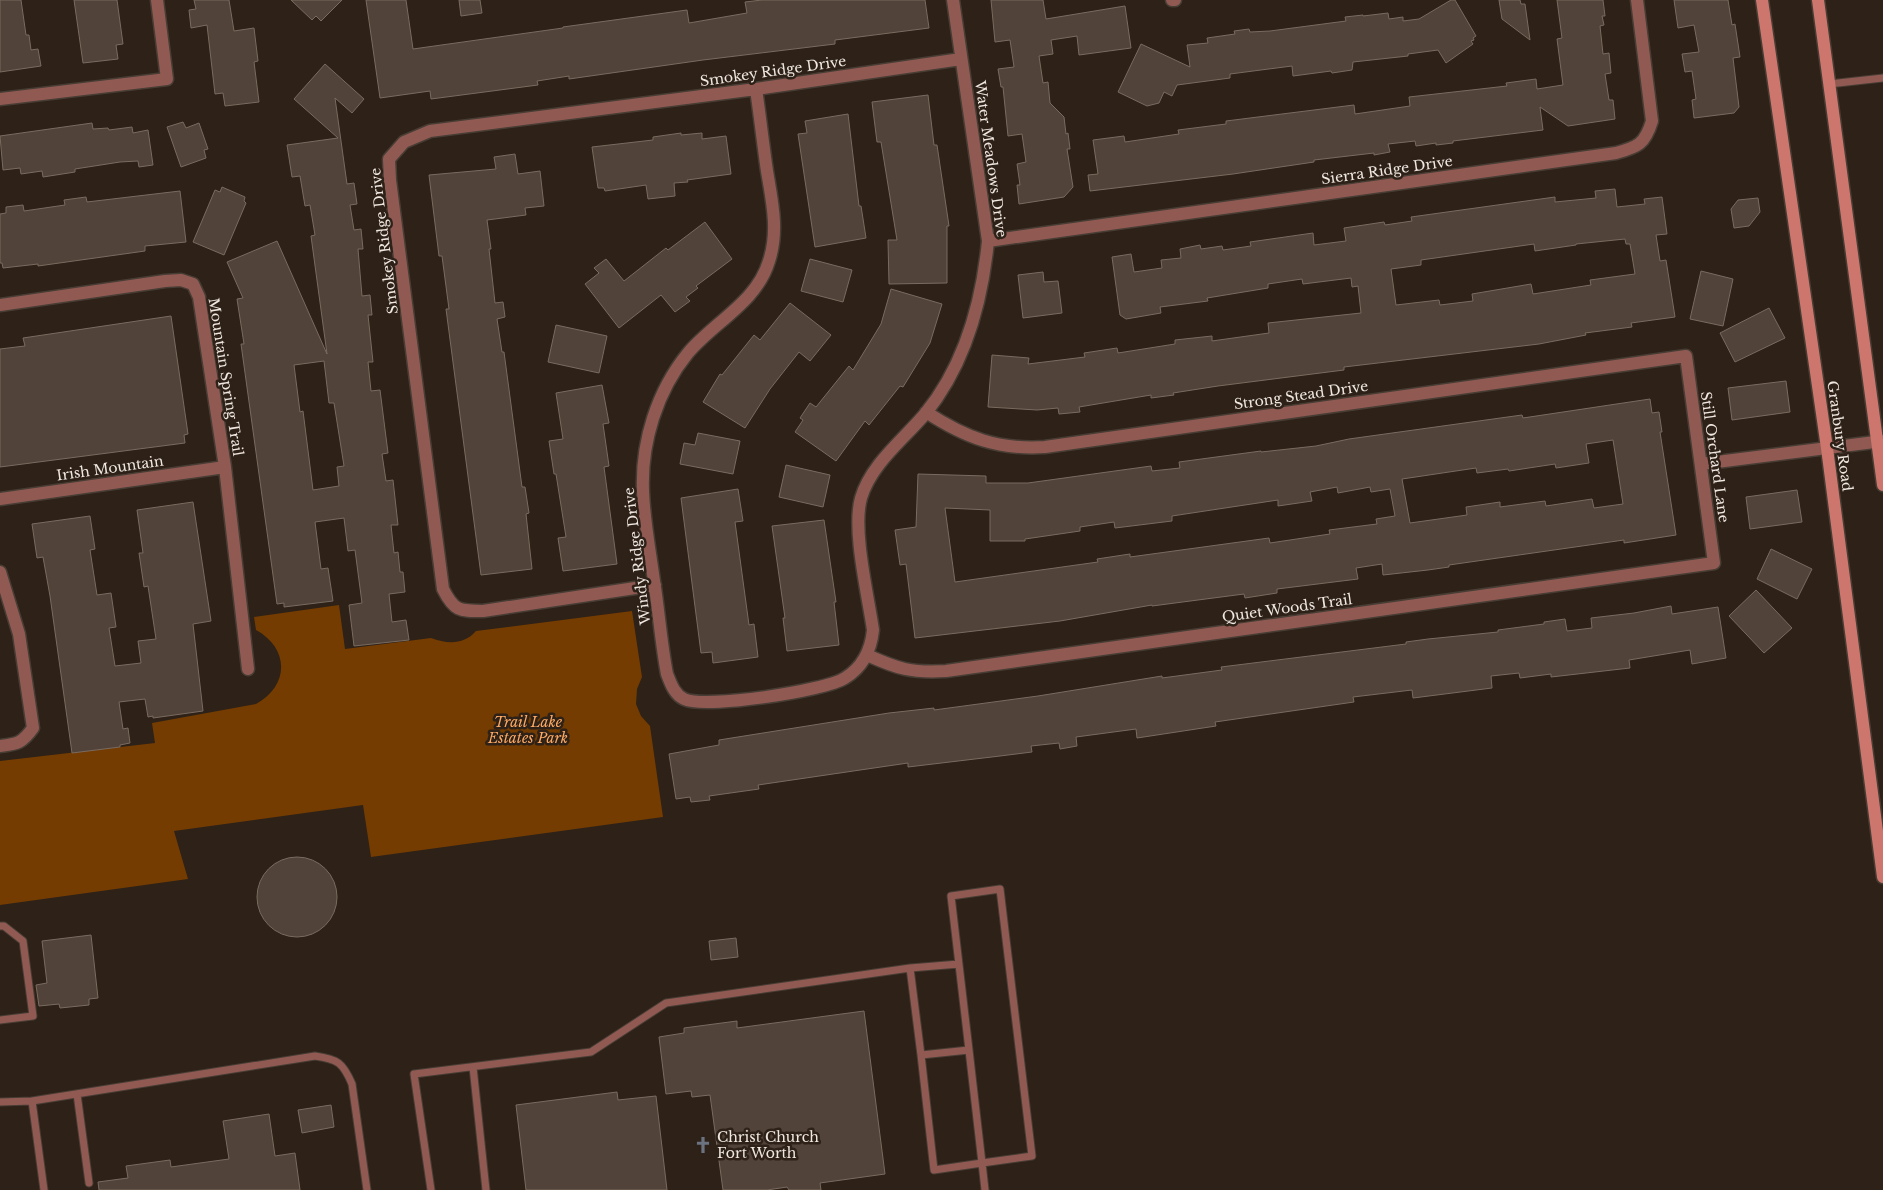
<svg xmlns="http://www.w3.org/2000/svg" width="1883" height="1190" font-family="'Libre Baskerville',serif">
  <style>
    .green { fill: #743c00 }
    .building { fill: #514339; stroke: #7a6b60; fill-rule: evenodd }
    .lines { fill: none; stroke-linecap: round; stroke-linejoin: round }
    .lane-casing { stroke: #483d34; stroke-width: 9 }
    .street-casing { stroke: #483d34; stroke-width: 15 }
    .secondary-casing { stroke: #483d34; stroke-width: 15 }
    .lane { stroke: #905a53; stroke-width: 7 }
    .street { stroke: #905a53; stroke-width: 12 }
    .secondary { stroke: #cd766d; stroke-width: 12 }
    .labels { text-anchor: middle; stroke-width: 5; stroke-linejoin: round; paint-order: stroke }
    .street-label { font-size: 14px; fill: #f0e7e1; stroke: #2d2118 }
    .park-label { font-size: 14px; font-style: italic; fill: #fda963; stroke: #2d2118 }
    .poi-label { font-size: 14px; fill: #f0e7e1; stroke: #2d2118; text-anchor: start }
  </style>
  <rect width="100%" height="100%" fill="#2d2118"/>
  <path class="green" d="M339,605L345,649L431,638C447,644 464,645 476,631L632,611L642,677L637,689L636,704L641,716L650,726L663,817L371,857L363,805L174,831L188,879L0,905V761L155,743L152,723L256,704C290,685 289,648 256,630L254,617Z"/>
  <path class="building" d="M0,0H21L26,35H29L31,50L38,49L41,66L0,72Z
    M74,0H117L123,44L116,45L118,59L83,63Z
    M194,0H229L234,31L254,28L258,61L254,62L259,102L225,106L223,93L215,94L207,25L191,28L189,10L196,9Z
    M291,0H342L321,21L316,16L312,20Z
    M366,0H406L413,49L563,28V27L687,10L689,23L747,13L745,2L762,0H925L929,28L835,40V44L703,60L569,79V76L537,81L538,85L431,99L430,91L380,98Z
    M459,0H480L482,13L461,16Z
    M991,0H1043L1046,19L1125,6L1131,48L1079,55L1077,36L1051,40L1053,54L1039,56L1043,83L1048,82L1050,103L1064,117L1066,134L1068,133L1070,149H1067L1073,187L1064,197L1019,204L1017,185H1020L1017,164L1026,162L1022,134L1008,136L1003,87H1001L998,69L1014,67L1010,40L995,42Z
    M1451,0H1455L1476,36L1473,38L1474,40L1471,41L1473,44L1446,63L1438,50L1408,54V56L1353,62L1352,70L1332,73L1331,71L1293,76L1292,66L1230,74V78L1177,85L1172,96L1164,92L1159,103L1147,106L1118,92L1141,44L1190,67L1187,45L1208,43L1207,38L1235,34L1234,31L1249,29L1250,32L1270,31L1346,21L1345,17L1363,15V16L1388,13L1389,19L1403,17V21L1419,19Z
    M1499,0H1520L1521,4H1525L1530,40L1502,19Z
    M1557,0H1603L1605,16H1602L1604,25L1600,26L1603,54L1609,53L1611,73L1605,74L1609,100H1613L1615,119L1568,126L1540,107L1543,130L1453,141V143L1436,145V143L1416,146L1415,141L1388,144L1390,152L1374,155V153L1314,160V162L1233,174L1090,191L1088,175L1098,174L1093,140L1124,136L1125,142L1179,134L1178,130L1226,124V121L1354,105L1355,114L1410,106L1409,97L1507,86L1506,83L1536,79L1537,89L1563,85L1557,39L1562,38Z
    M1674,0H1728L1732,25L1735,24L1740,57L1733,58L1739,107L1734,113L1694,118L1692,100L1696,99L1692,71L1685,72L1682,54L1699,52L1694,25L1678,28Z
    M325,64L364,99L352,113L335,98L347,184L354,183L357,204L350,205L354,230L361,229L363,249H358L362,296L370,295L372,315H368L373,362H368L371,391L380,390L388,453L382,454L386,481L393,480L398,525H391L394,553L398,552L400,572H403L405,592L389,594L392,622L406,620L409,640L354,646L349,605L362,603L355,550L348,551L344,518L315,522L321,569L328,568L333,601L284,607V603L277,604L241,344H244L237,299L243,298L227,262L277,241L327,354L311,236L315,235L310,205L305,206L300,176L292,177L287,145L338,138L294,99ZM324,361L329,403H334L344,466L337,467L339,486L313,490L303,411L300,412L294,365Z
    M928,95L934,145H937L949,226H947V283L889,284L888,240H897L881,142H877L872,102Z
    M848,114L859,206H861L866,238L815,247L798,134L807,133L805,121Z
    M183,122L186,128L199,123L208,149L204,150L206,158L181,167L167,127Z
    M92,123L93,129L108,128L109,130L132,127L133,133L148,130L153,165L139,167L138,161L120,162L75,169V172L43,177L42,171L21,174L20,168L3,170L0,136Z
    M681,133V135L702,133V139L726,136L731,174L687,180L688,182L674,183L675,196L648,199L646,185L605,191L604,188H598L592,147L653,140V137Z
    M515,154L518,174L540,171L544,206L525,208L526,215L487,220L491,249H489L495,303L503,302L505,317L497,319L502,352H504L522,487H525L529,513L526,514L532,569L481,575L446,309H449L442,256H439L429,175L496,169L494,157Z
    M222,187L245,197L244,201L246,203L224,255L193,242L215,190L220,192Z
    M1615,189L1617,207L1645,204L1644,199L1662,197L1667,234L1656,235L1660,261L1666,260L1675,317L1631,323L1632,327L1585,333L1586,335L1539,344L1344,367V370L1218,386L1173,393L1174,395L1151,398V395L1079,407L1080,412L1059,414L1058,408L1037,410L988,407L992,355L1029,358L1028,364L1085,357L1084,353L1117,348L1118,353L1175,344V340L1212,336V341L1269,333L1268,323L1361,313L1358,286L1352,287L1351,278L1303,284L1302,279L1268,284V288L1207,298L1208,301L1160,307L1161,313L1126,319L1120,315L1112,257L1131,254L1134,272L1162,268L1161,260L1181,258L1180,249L1200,245L1201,249L1222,246L1223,250L1251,246L1250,242L1313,233L1314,245L1346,241L1344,228L1384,222L1385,225L1412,221L1411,217L1555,197V202L1596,198L1595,191ZM1625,239L1626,244H1630L1635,274L1590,280L1591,285L1533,294L1531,284L1472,294L1473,301L1440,305L1439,300L1396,305L1391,269L1421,265V260L1534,244L1535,251L1576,245V244Z
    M180,191L186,242L145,246V251L38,266V264L3,268L2,263H0V214L6,213V207L23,205L24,211L65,205L64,200L86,197L87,202Z
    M1758,198L1760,212L1749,226L1734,228L1731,209L1738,200Z
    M705,222L732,259L696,286L698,288L686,297L690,301L675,312L661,295L619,328L585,284L599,273L594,268L606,259L624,281L666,248L668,250Z
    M810,259L852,270L843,302L801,291Z
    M1701,271L1733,279L1723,326L1690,319Z
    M1043,272L1044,282L1058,281L1062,313L1023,318L1018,275Z
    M891,289L942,304L930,343L903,387L900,386L869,425L865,421L836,461L795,432L803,420L800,418L810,403L816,407L849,366L853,370L881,324Z
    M790,303L831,335L810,361L799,352L770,389L745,428L703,402L720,374L722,375L754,335L760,340Z
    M1769,308L1785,338L1735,362L1720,333Z
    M171,316L188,434L184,435L185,443L0,467V349L25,346L23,338Z
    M556,325L607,336L599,373L548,362Z
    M1786,381L1790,412L1732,420L1728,388Z
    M602,385L609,423L603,424L609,466L604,467L617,564L563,571L558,538L566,537L556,474H554L549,441L563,439L556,393Z
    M1650,399L1652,413L1659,412L1662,432H1660L1676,535L1624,543V540L1449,565V567L1428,570L1383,575L1382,564L1356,568L1358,579L1277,589V593L1245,598L1244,594L1152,606V605L1060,621L915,638L906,564L900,565L895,530L916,527L918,474L986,476V483H1028L1151,466L1152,471L1180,468L1179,462L1261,451V452L1316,446L1349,439L1522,415L1523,418ZM1613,440L1623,504L1594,508L1592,499L1546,506L1545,501L1500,507V502L1466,507L1467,515L1410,523L1402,479L1476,468L1477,473L1508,469L1509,471L1555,464L1556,468L1589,463L1586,444ZM1337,487L1338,493L1370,487L1371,492L1390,489L1395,516L1376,519L1377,524L1329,530L1330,534L1270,543L1269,538L1130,557V554L1097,559L1098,562L955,582L945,508L990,510V541H1025V539L1080,531V527L1114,522L1115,528L1172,521V516L1278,500V506L1312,501L1310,492Z
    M698,433L740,441L733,474L680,464L684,443L695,445Z
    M786,465L830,475L823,507L779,497Z
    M738,489L743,521L735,522L749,625L754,624L758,657L713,663L712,652L701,653L681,498Z
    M1797,490L1802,522L1750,529L1746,497Z
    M193,502L211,621L193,624L203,711L153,718V716L148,717L145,699L119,702L123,729L128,728L130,743L120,745V747L72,753L50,596L43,557L37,558L32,524L90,516L95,549L90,550L97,595L111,593L116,627L109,628L115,666L141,663L138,641L156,639L148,586L144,587L139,553H143L137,510Z
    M824,520L836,602H834L839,645L787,651L783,618H785L772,526Z
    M1771,549L1812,569L1797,599L1757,579Z
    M1756,590L1792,628L1764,653L1729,616Z
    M1671,606L1672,614L1718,607L1726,658L1692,664L1690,650L1629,660L1630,668L1551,677V674L1520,678L1519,673L1491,676L1492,688L1413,698L1412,690L1353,697L1354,702L1215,722L1216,726L1137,738L1136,729L1076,737L1077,746L1060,749L1059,743L1031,746L1032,752L1000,756L908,767V763L758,785L759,789L709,796L710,800L691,802L690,797L676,799L669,754L719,745V740L889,713L934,708V710L1038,696L1162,676V678L1222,670L1221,667L1406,644V642L1428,639L1498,632V630L1544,624V622L1565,619L1567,631L1592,628L1591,618L1634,613Z
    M257 897a40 40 0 1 1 80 0a40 40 0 1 1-80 0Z
    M91,935L98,998L89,999V1005L60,1008L59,1004L39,1006L36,985L47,983L42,941Z
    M736,938L738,957L711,960L709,941Z
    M864,1011L885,1174L820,1183L821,1190H789L787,1187L767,1190H723L710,1095L692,1097L691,1091L666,1094L659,1037L684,1033V1028L737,1021V1028Z
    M617,1092L618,1100L656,1096L667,1190H526L516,1105Z
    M331,1105L334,1127L302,1133L298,1110Z
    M269,1114L275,1156L295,1153L300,1190H99L98,1182L128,1178L126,1166L170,1160L171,1167L229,1159L223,1121Z"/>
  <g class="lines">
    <g class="lane-casing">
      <path id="lane" d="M1829,84L1883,78
        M0,926H4L23,941L33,1016L0,1020
        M910,968L959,964
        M921,1055L934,1170L982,1163L969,1050
        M473,1067L486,1190
        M77,1094L89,1183
        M32,1101L315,1056C338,1059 343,1063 352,1084L367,1190
        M0,1102L32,1101L44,1190
        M431,1190L414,1074L591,1052L666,1003L910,968L921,1055L969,1050L951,896L1000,889L1032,1156L982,1163L985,1190"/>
    </g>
    <g class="street-casing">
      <path id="street" d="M1172,0H1175
        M756,89C760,116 763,144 767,171C772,201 779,231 769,261C757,302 714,322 688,353C657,391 641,442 643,491C644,521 650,551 654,581C659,612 661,643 667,674C671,684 674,694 684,699C705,709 825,691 845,678C863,667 871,650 873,630C868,595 852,530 861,498C871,464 903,440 925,414C965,365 982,302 988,241L953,0
        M0,99L167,79L157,0
        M988,241L1616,153C1638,147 1645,144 1652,121L1637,0
        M0,305L165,281L181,280L193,284L199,297L225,467L248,669
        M1701,464L1883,441
        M0,499L225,467
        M0,572L19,634L33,728C22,743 18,744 0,746
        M655,585L483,611C459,611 454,611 443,589L390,180L389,159L404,142L430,131L756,89L961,59
        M867,655C898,669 911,673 946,671L1714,563L1686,356L1045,447C998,450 966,438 926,412"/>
    </g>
    <g class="secondary-casing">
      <path id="secondary" d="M1762,0L1827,448L1883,877
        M1818,0L1883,485"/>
    </g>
    <use href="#lane" class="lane"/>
    <use href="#street" class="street"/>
    <use href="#secondary" class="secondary"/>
  </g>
  <defs>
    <g id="church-bare" transform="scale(1.35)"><path d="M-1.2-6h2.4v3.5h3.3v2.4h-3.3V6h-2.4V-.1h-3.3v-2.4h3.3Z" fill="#6b7280" stroke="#2d2118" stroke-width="2.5" paint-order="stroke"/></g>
  </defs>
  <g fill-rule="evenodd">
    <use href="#church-bare" x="703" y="1145"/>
  </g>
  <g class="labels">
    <g class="street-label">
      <text transform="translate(773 71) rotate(-8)" y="5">Smokey Ridge Drive</text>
      <text transform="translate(991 159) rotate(82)" y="5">Water Meadows Drive</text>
      <text transform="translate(1387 170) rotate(-8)" y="5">Sierra Ridge Drive</text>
      <text transform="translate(384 241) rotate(-97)" y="5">Smokey Ridge Drive</text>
      <text transform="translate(226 377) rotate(81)" y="5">Mountain Spring Trail</text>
      <text transform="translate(1301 395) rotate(-8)" y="5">Strong Stead Drive</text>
      <text transform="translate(1840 436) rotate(82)" y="5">Granbury Road</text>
      <text transform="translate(1715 457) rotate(82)" y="5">Still Orchard Lane</text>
      <text transform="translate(110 468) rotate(-8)" y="5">Irish Mountain</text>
      <text transform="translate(637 556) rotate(-97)" y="5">Windy Ridge Drive</text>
      <text transform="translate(1287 608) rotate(-8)" y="5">Quiet Woods Trail</text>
    </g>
    <g class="park-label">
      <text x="528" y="727">Trail Lake<tspan x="528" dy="16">Estates Park</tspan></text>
    </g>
    <g class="poi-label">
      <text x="717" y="1142">Christ Church<tspan x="717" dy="16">Fort Worth</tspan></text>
    </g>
  </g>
</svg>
